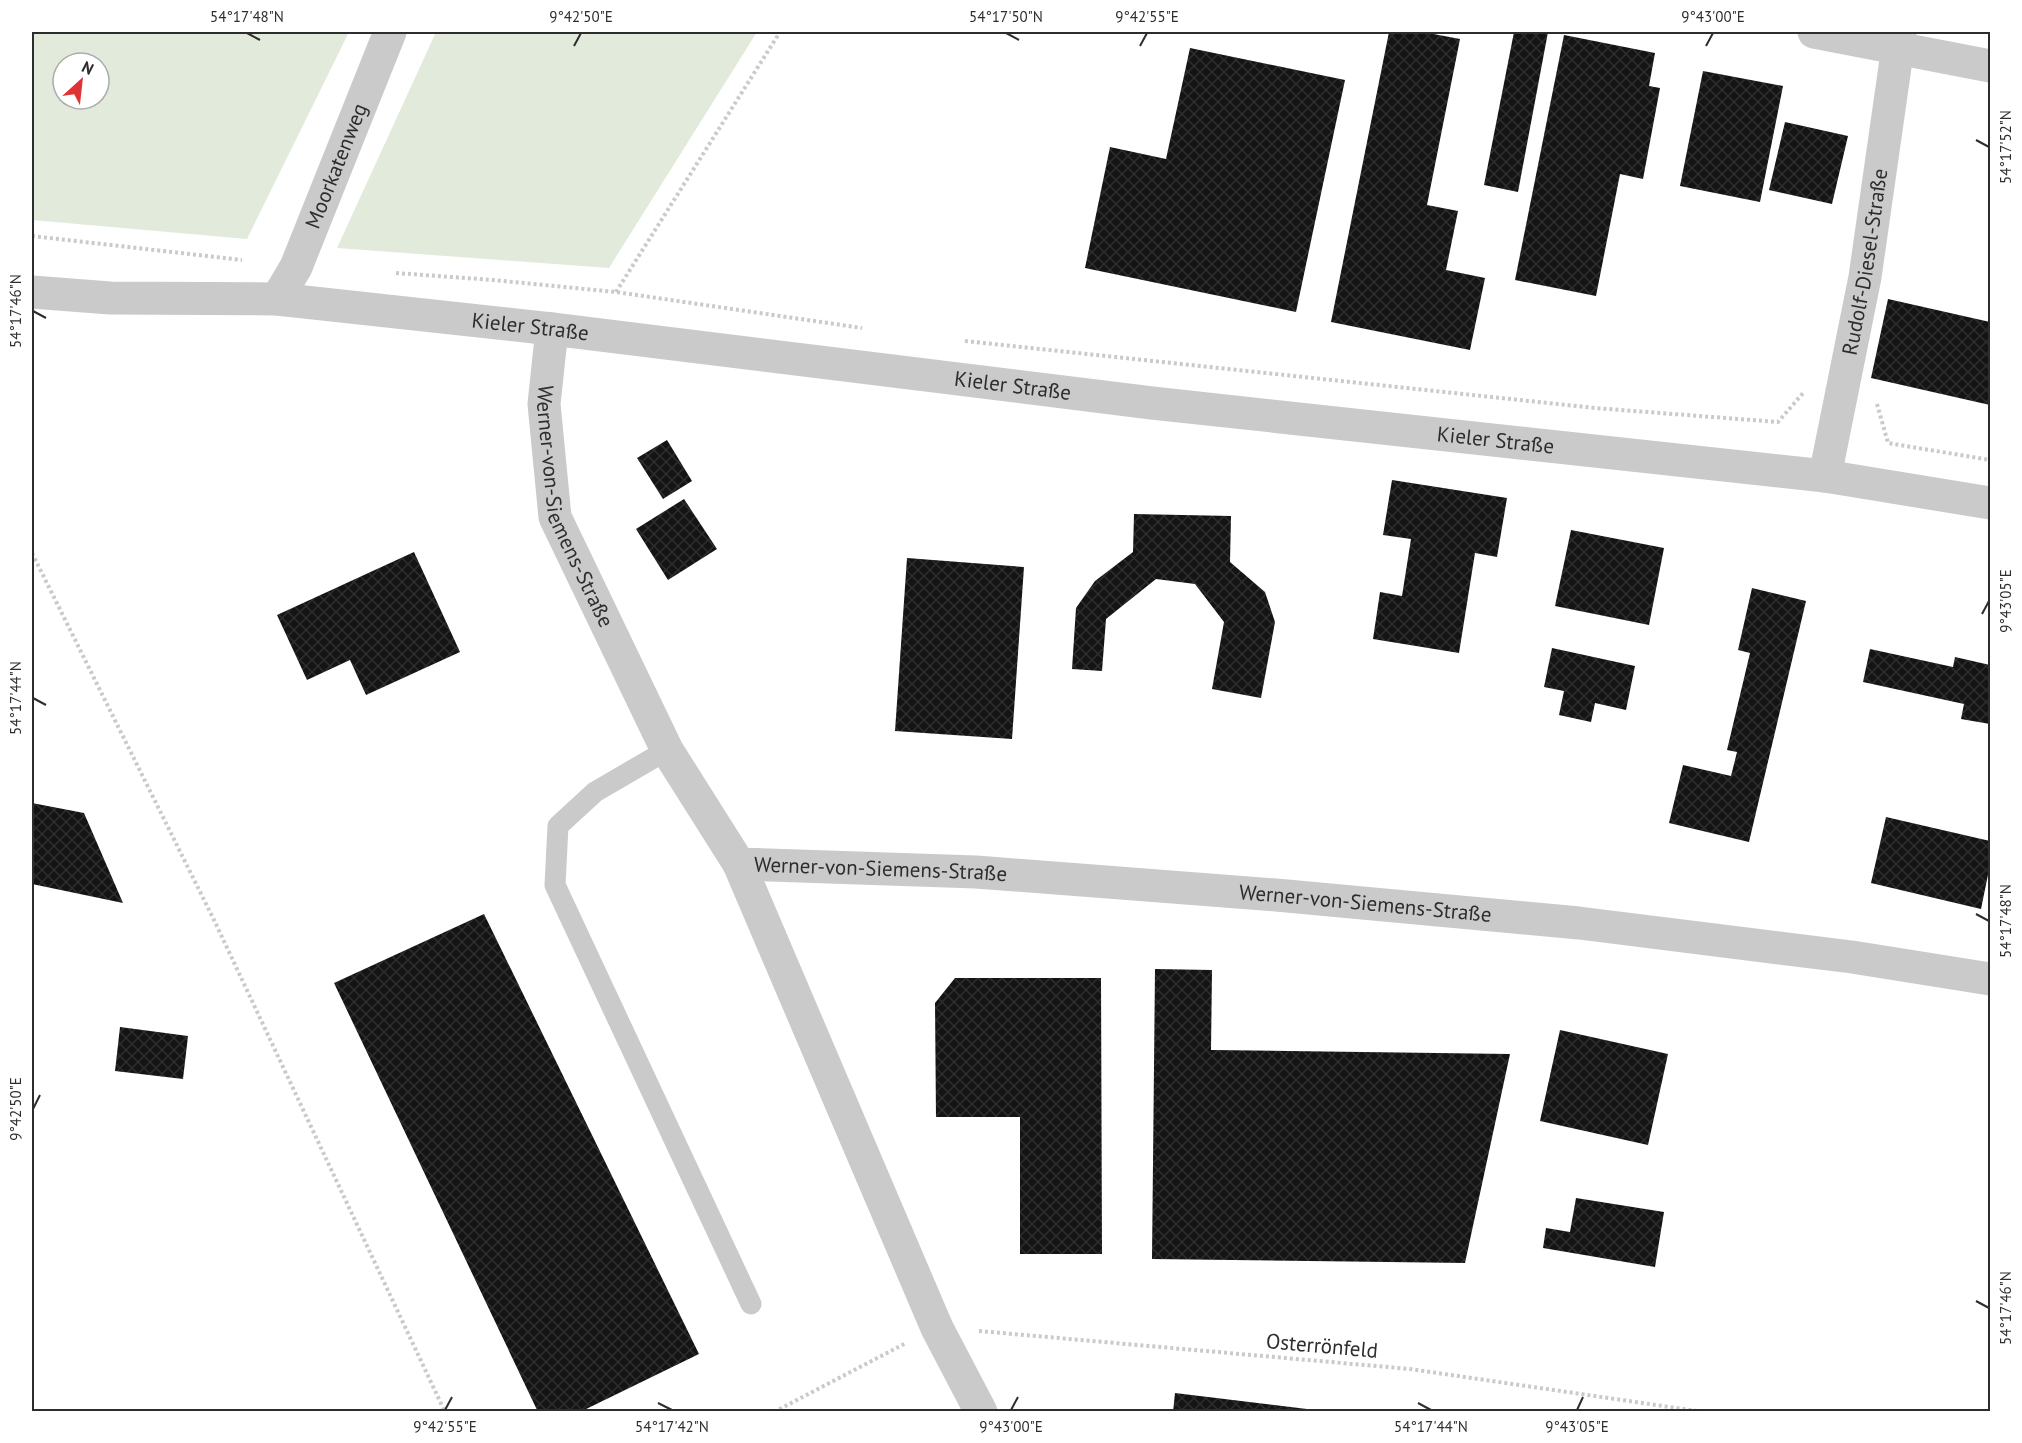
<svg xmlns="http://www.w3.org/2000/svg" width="2022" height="1443" font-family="'PT Sans',sans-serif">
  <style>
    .green { fill: #e2eadb; fill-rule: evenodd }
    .building { fill: url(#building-cross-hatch) }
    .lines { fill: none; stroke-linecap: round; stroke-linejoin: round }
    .path { stroke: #cacaca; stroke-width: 4; stroke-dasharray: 3 3; stroke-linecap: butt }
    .service { stroke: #cacaca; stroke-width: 21 }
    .minor { stroke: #cacaca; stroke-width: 33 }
    .tertiary { stroke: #cacaca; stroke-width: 33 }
    .ticks { fill: none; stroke: #2d2d2d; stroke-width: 2 }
    .labels { text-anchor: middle; stroke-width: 6; stroke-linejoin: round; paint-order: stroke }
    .street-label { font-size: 21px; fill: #2d2d2d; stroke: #fff }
    .neatline { fill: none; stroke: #2d2d2d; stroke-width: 2 }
    .ticks-label { font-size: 15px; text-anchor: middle; fill: #2d2d2d }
  </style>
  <defs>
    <pattern id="building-cross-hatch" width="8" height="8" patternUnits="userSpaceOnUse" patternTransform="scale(1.5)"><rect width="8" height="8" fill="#141414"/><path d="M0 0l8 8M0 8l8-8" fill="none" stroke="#2e2e2e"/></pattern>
  </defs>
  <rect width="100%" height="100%" fill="#fff"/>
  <path class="green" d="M32,32H349L247,239L32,220ZM63,63H99V99H63Z
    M436,32H757L609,268L337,248Z"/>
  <path class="building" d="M1389,32H1423L1460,39L1427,205L1458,211L1446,270L1485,278L1470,350L1331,322Z
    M1514,32H1548L1518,192L1484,185Z
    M1564,35L1655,53L1649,86L1660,88L1643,179L1620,174L1596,296L1515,280Z
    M1190,48L1345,80L1296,312L1085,268L1110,147L1166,159Z
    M1703,71L1783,86L1760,202L1680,186Z
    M1785,122L1848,136L1832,204L1769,190Z
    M1888,299L1990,322V405L1871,378Z
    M667,440L692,481L663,499L637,458Z
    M1392,480L1507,498L1497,557L1475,553L1459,653L1373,639L1380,592L1402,596L1411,539L1383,535Z
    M684,499L717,549L668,580L636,529Z
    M1134,514L1231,516L1230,562L1265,592L1275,622L1261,698L1212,689L1224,622L1195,584L1156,579L1106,619L1102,671L1072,669L1076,608L1095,581L1133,552Z
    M1571,530L1664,548L1649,625L1555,606Z
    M414,552L460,652L366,695L350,660L307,680L277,615Z
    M907,558L1024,567L1012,739L895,731Z
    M1752,588L1806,601L1749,842L1669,823L1683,765L1731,776L1737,752L1727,750L1750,653L1738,650Z
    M1552,648L1635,666L1626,710L1595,703L1591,722L1559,715L1564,691L1544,687Z
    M1870,649L1953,667L1955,657L1990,665V724L1961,719L1964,704L1863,682Z
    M32,803L84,813L123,903L32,884Z
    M1886,817L1990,841V865L1981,909L1871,883Z
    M484,914L699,1354L580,1412H538L334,983Z
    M1155,969L1212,970L1211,1050L1510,1054L1465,1263L1152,1259Z
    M955,978H1101L1102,1254H1020V1117H936L935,1003Z
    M120,1027L188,1036L183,1079L115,1071Z
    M1560,1030L1668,1054L1648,1145L1540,1121Z
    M1576,1198L1664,1212L1655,1267L1543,1248L1546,1228L1570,1232Z
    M1175,1393L1307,1409V1412H1173Z"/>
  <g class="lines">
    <path class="path" d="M32,236L242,260
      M396,273L493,280L616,292L862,328
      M616,292L780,32
      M965,341L1595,408L1778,422L1804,392
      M1877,404L1888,443L1990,460
      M32,553L214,920L445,1412
      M979,1331L1410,1369L1704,1412
      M774,1412L906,1343"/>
    <path class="service" d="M667,750L595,792L558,826L555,885L751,1304"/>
    <g class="minor">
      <path d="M1814,32L1990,66"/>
      <path id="s1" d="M277,299L296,267L390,32"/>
      <path id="s2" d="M552,329L544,404L555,517L667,750L739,864L976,872L1276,895L1579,923L1852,957L1990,979"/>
      <path id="s3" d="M1825,476L1865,277L1900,32"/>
      <path d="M739,864L937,1328L981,1412"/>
    </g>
    <path class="tertiary" id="s4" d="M32,292L110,298L277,299L552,329L1152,403L1825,476L1990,503"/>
  </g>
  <path class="ticks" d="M247,33L260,40M1006,33L1019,40M574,46L581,33M1140,46L1147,33M1706,46L1713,33M1976,140L1989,147M33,311L46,318M1982,614L1989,601M33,698L46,705M1976,914L1989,921M33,1109L40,1095M1976,1301L1989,1308M658,1403L672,1410M1418,1403L1431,1410M445,1410L452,1397M1011,1410L1018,1397M1577,1410L1583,1397"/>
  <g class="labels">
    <g class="street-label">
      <text dy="7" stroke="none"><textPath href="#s1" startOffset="146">Moorkatenweg</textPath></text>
      <text dy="7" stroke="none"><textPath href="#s3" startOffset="218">Rudolf-Diesel-Straße</textPath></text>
      <text dy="7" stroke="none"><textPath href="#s4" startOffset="500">Kieler Straße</textPath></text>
      <text dy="7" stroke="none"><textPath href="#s4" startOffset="986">Kieler Straße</textPath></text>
      <text dy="7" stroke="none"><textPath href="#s4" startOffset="1472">Kieler Straße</textPath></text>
      <text dy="7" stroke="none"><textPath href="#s2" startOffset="183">Werner-von-Siemens-Straße</textPath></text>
      <text dy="7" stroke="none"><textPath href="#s2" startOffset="724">Werner-von-Siemens-Straße</textPath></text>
      <text dy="7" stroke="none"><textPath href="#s2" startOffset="1210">Werner-von-Siemens-Straße</textPath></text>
      <text transform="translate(1322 1346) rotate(5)" y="7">Osterrönfeld</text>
    </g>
  </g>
  <rect width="2022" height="1443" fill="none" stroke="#ffffff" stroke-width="66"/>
  <g transform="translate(81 81) rotate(27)"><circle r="28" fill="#ffffff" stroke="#ababab" stroke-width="1.5"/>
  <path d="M0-4.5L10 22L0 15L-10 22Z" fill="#e03336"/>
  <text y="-9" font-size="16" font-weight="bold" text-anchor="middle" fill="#2d2d2d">N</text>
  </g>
  <rect x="33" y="33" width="1956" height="1377" class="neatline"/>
  <g class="ticks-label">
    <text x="247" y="22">54°17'48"N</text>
    <text x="581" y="22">9°42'50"E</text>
    <text x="1006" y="22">54°17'50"N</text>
    <text x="1147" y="22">9°42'55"E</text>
    <text x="1713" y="22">9°43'00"E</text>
    <text transform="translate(2006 147) rotate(-90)" y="5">54°17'52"N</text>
    <text transform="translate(16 311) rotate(-90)" y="5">54°17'46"N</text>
    <text transform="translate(2006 601) rotate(-90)" y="5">9°43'05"E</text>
    <text transform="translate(16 698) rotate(-90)" y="5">54°17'44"N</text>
    <text transform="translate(2006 921) rotate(-90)" y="5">54°17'48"N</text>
    <text transform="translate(16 1109) rotate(-90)" y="5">9°42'50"E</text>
    <text transform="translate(2006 1308) rotate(-90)" y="5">54°17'46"N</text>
    <text x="445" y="1432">9°42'55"E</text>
    <text x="672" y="1432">54°17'42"N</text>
    <text x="1011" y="1432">9°43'00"E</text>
    <text x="1431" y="1432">54°17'44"N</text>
    <text x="1577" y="1432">9°43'05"E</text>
  </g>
</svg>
